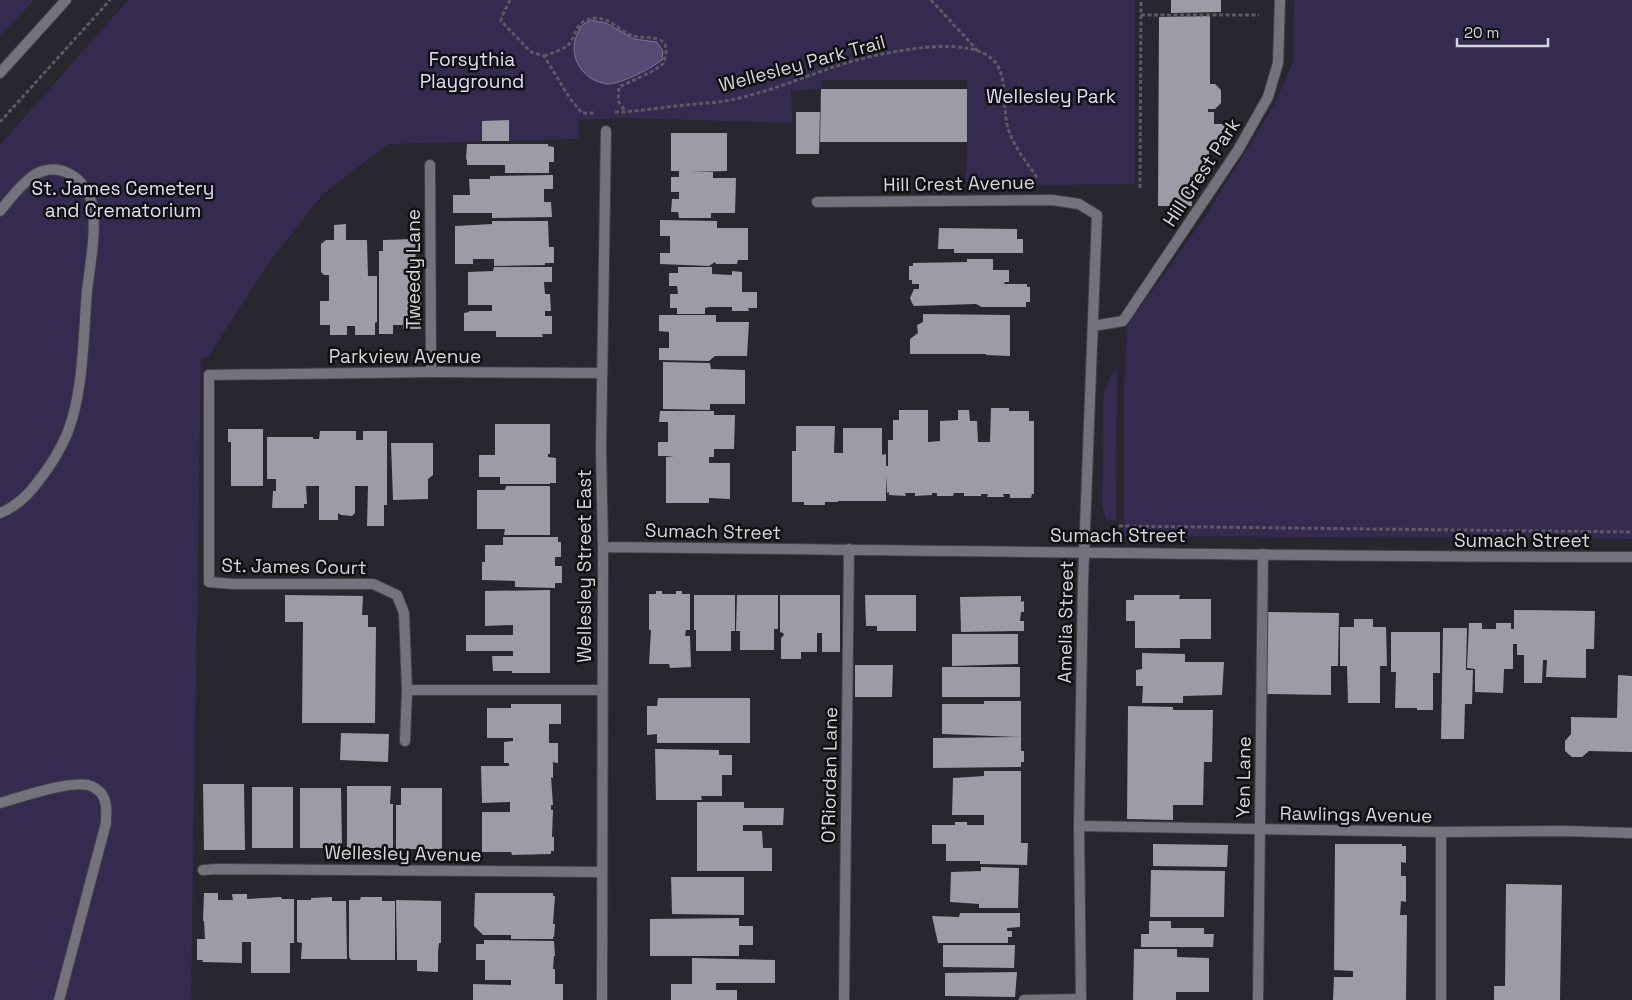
<svg xmlns="http://www.w3.org/2000/svg" width="1632" height="1000" font-family="'Space Grotesk',sans-serif">
  <style>
    .green { fill: #352a4f }
    .water { fill: #564b75; stroke: #7c7493 }
    .building { fill: #9d9ba5 }
    .lines { fill: none; stroke-linecap: round; stroke-linejoin: round }
    .service-casing { stroke: #444249; stroke-width: 12 }
    .minor-casing { stroke: #444249; stroke-width: 12 }
    .tertiary-casing { stroke: #444249; stroke-width: 12 }
    .path { stroke: #5c5b62; stroke-width: 3; stroke-dasharray: 4 2.5; stroke-linecap: butt }
    .service { stroke: #74727c; stroke-width: 10 }
    .minor { stroke: #74727c; stroke-width: 10 }
    .tertiary { stroke: #74727c; stroke-width: 10 }
    .labels { text-anchor: middle; stroke-width: 5; stroke-linejoin: round; paint-order: stroke }
    .park-label { font-size: 19px; fill: #e1dbf8; stroke: #101013 }
    .street-label { font-size: 19px; fill: #d6d5da; stroke: #101013 }
  </style>
  <rect width="100%" height="100%" fill="#28262e"/>
  <path class="green" d="M0,0H34L0,37Z
    M128,0H1135V184L1048,185L966,182L967,80H822L821,89L791,91L792,123L628,118L579,120V139L388,144L323,194L271,260L208,357L201,359L191,1000H0V145Z
    M1294,0H1632V539L1124,536V388L1127,326L1209,211L1274,105L1293,62Z
    M1117,367L1116,520H1106L1102,505L1103,402C1105,389 1108,377 1117,367Z"/>
  <path class="water" d="M591,20L606,23L634,39L657,42L663,51L662,60C652,68 621,84 608,84C585,82 568,59 576,37C578,33 579,29 581,26C584,24 588,22 591,20Z"/>
  <path class="building" d="M1171,0H1221V12L1171,13Z
    M1210,16V84H1215L1221,90V103L1215,109H1208V112H1214V124H1225V127L1227,128L1228,136L1224,143H1209V176L1190,177L1192,206H1158L1159,17Z
    M821,89H967V142H820Z
    M796,112H820L819,154H796Z
    M509,120V141H482V121Z
    M671,133H727V171L690,172H713V178H736L735,213H711V218H679L678,212H671L672,199H679V192H671V177H679V171H671Z
    M467,144H548V146L554,147V162H549V173H505V165H467V160L466,159Z
    M553,175V189H544V202H551L552,217L492,218V213H453V195H470L469,179H490V176Z
    M660,220L717,221V228H748V260H738L737,264H716L715,262L709,266L660,264V253H670V236H660Z
    M492,221H548L549,247H554V263H545V265L494,266V259H473V264H455V226L492,224Z
    M346,224V240H367L368,276H377V322L375,323V335H355V326H347V335H330V325H320V301H329V275H324L321,272V244L326,240H334V225Z
    M939,228L1017,229V239H1023V253H954V249H938Z
    M415,239L416,273H421V329H403V325H393V334H379V251H383V240Z
    M967,259H993V270H1009V282H1005L1004,284H1027V287H1030V302H1026V307H982L976,304L914,306L912,303L910,298L914,289H919V284H912V280H909V266H913V263L967,262Z
    M494,267H552V282H544L545,294H550L551,311H545V316H552V334H542L543,337H496V331H464V313L469,312V311H492V305H468V272L493,271Z
    M678,267H712V274L732,275V271L742,272V292H757V308H748L749,311H732V307H709L705,308V314H677V308H670V294H678L677,286H669V273H678Z
    M923,314L1010,315V356L986,355V354H910V339L918,333L917,325L923,322Z
    M659,315H716V322H749L747,356H715L709,361L659,360V348H669V332L659,331Z
    M663,362L710,363L711,369L745,370V404H710V410L663,409Z
    M991,408H1009V411H1029V421H1034V494H1032L1031,498H1010V494H1003L1004,497H987L988,494H981V496H964V493H954L953,496H937V493H932V495L915,496V493H905L906,496L889,495V492L887,493L886,475V501H838V493V502H825V505H804V502H792V451H796V426H835L834,453H843V428H882V455L886,454V466H888V440H893V420H899V410H928V442L940,441V421L958,420V410H969L970,421H977L978,442H990Z
    M660,411H714V415H735L734,449H714V457H709V463H730V499L709,498V503H666V457L674,456H658V442H668V422H659Z
    M495,424H550V454H548V457L556,458V483H550V484H500V477H479V455H495Z
    M228,429H263V486H231V442H228Z
    M320,431H356V440H363V431H387V505H384V526H367L368,486H355V513L352,516L341,515L338,513V520H319V486H306L307,504H304V508H272L273,491H276V479H267V437H313V439H319Z
    M391,443H433V475L428,479V499L393,500Z
    M506,486H550V535H504L505,529H477V490H505Z
    M503,537H558V542H561V557H555V566H562V583H555V588L515,587V581L482,580V562H485V545H503Z
    M550,590V673H512V671H493L492,656H513V651H466V635H513V625L485,626V591Z
    M656,591H662V594H676V591H682V594H690V630H686L685,636H690L691,667L670,668L669,664H649L651,630H649V594H656Z
    M285,595L363,596L362,615H368V627H376L375,723H302L303,622H285Z
    M694,595H735V631H731V651H696V630H694Z
    M737,595H778V629H774V650H740V631H736Z
    M780,595H840V652H822V633H817V652H801V659H781V638L784,635L783,633L780,632Z
    M865,595H916V631H877V626H866Z
    M1134,595H1180L1179,599H1211V639H1180V648H1135V621H1126V600H1134Z
    M1021,596V602L1024,601V612H1021L1020,621H1024V631L961,632L960,597Z
    M1514,610L1595,611L1594,649H1586V678L1546,677L1547,660H1543L1542,683H1524V655H1517V644H1513V669H1504L1503,693L1475,692V669L1467,668L1469,623H1482V629H1496V623H1511V629H1514Z
    M1267,612L1339,613L1338,666H1331V695L1266,694Z
    M1354,619H1373V627H1386L1387,666H1380V703H1348L1347,666H1340V627H1354Z
    M1443,628H1467L1466,670H1473L1472,704H1465L1464,739H1441Z
    M1391,632H1440V673H1433V710H1417V708H1395L1396,672H1391Z
    M952,634H1018V664L952,666Z
    M1142,653L1185,654V662H1224L1222,695L1183,696V703H1142L1143,686H1136V670L1142,669Z
    M855,665H893L892,697H855Z
    M942,667H1020V697H942Z
    M1618,675L1632,676V752L1589,751L1582,757H1572L1565,751V741L1571,734V717L1617,718Z
    M658,698H750V743H657V734L647,735V706H657Z
    M984,701H1021V737L942,734V704H984Z
    M511,704H561V724H549V743H558V763L551,762L553,763V778L551,777L553,805H551V810H553L552,837H554V851H551V854L512,855L511,852H482V812H510V802L482,803L481,766H509V763H504V742L513,741V738H487V708H511Z
    M1128,706L1173,707V710H1213L1212,762H1204L1203,805H1173V820L1127,819Z
    M341,733L389,734L388,762L340,760Z
    M1021,737V751H1024V762H1021V767L933,768V738Z
    M655,749L719,750V755H732V775H722V796H701L702,800H656Z
    M984,771H1021V843H1028L1027,865L980,864V861H946V844H932V825H955V822H967V825H984V815H952L953,778L984,776Z
    M203,784H244L245,850H204Z
    M347,786H391L390,804H393V848H347Z
    M252,787H293V848H252Z
    M300,788H341L342,848H300Z
    M401,788H442V849H396V805H401Z
    M697,802H744V808H784L783,825H743V831H762L763,848H772V871H697Z
    M1153,844L1228,845L1227,867L1153,866Z
    M1335,844H1402V846H1406V863L1401,862V876H1406V902L1401,901L1400,915H1407L1406,1000H1333L1334,977H1353V971L1334,970Z
    M981,867L1019,868L1018,908H979V904L950,902L951,872L981,871Z
    M1151,870L1225,871L1224,917H1150Z
    M671,877H744V915L672,914Z
    M1506,884L1562,885L1560,1000H1494V986H1505Z
    M204,893H218V900H233L232,894H247V899L281,897L282,899H294V943H290V973H251V942H242V963L202,962L203,960H197V939H205L204,921H203Z
    M475,893H553V896H555L553,924H555L554,937H553V939H511V935H483L474,926Z
    M332,897V901H346L347,959H301L302,943L297,942V900H311V898Z
    M361,897H382V901H395V960H351L349,957V900H360Z
    M396,900L441,901V943H439L438,952V972L417,971V960H397Z
    M960,913H1020V927L1007,928V931H1012V937H1008V943H938L932,916L959,917Z
    M739,918V926H753V945H739V956H650V919Z
    M1149,921H1171V928H1204V934H1214L1213,947H1141V934H1149Z
    M484,940L554,941L555,956H554L553,969H555V984H563V1000H473V984L511,985V980H485V960H476V944H484Z
    M943,945H1015L1014,968L943,967Z
    M1134,949H1177V957L1209,958V992H1176V1000H1133Z
    M692,958L775,960V983H716V990H737V1000H671V984H692Z
    M1017,972L1015,997L945,996V973Z"/>
  <g class="lines">
    <g class="service-casing">
      <path id="service" d="M430,165L431,372
        M0,211C10,199 21,184 34,175C59,160 86,178 92,204C97,230 90,265 87,291C83,337 84,391 67,434C60,450 51,465 40,479C30,493 16,507 0,513
        M1093,326L1123,321L1238,150L1268,97L1278,63L1280,0
        M209,375V582L233,584H373L397,595L404,613L407,690H602
        M405,741L407,690
        M0,803C22,797 67,781 88,785C92,786 98,790 101,793C108,802 106,813 106,823L59,1000
        M1079,826L1441,832L1566,831L1632,833
        M844,1000L849,549
        M1024,1000L1081,999
        M1258,1000L1263,554"/>
    </g>
    <g class="minor-casing">
      <path id="minor" d="M817,202L1052,200L1079,204L1097,215L1083,581L1079,826L1081,1000
        M209,375L431,372L602,373
        M603,547C946,550 1289,557 1632,557
        M203,870L218,869L602,872
        M602,1000L603,547L601,449L606,131
        M1441,1000V832"/>
    </g>
    <g class="tertiary-casing">
      <path id="tertiary" d="M0,73L66,0"/>
    </g>
    <path class="path" d="M510,0L502,16L501,21L531,52L544,56L571,100L582,113H596
      M931,0L978,51
      M1141,15H1259
      M544,56C551,53 564,50 569,44C576,36 575,24 587,20C604,12 618,30 633,36C641,38 656,36 663,42C669,48 665,58 663,64L651,72L619,87L618,101L625,111
      M615,112C638,112 662,107 686,105C702,103 719,103 735,99C777,90 816,71 857,60C888,52 972,33 995,62C1007,76 1003,106 1007,124C1011,144 1027,162 1038,179
      M0,122L110,0
      M1140,188L1141,0
      M1119,526L1632,532"/>
    <use href="#service" class="service"/>
    <use href="#minor" class="minor"/>
    <use href="#tertiary" class="tertiary"/>
  </g>
  <g class="labels">
    <g class="park-label">
      <text x="472" y="66">Forsythia<tspan x="472" dy="22">Playground</tspan></text>
      <text x="1051" y="103">Wellesley Park</text>
      <text x="123" y="195">St. James Cemetery<tspan x="123" dy="22">and Crematorium</tspan></text>
    </g>
    <g class="street-label">
      <text transform="translate(802 63) rotate(-15)" y="7">Wellesley Park Trail</text>
      <text transform="translate(1201 172) rotate(-57)" y="7">Hill Crest Park</text>
      <text transform="translate(959 183) rotate(-1)" y="7">Hill Crest Avenue</text>
      <text transform="translate(413 269) rotate(-90)" y="7">Tweedy Lane</text>
      <text x="405" y="363">Parkview Avenue</text>
      <text transform="translate(713 531) rotate(1)" y="7">Sumach Street</text>
      <text x="1118" y="542">Sumach Street</text>
      <text x="1522" y="547">Sumach Street</text>
      <text transform="translate(294 566) rotate(1)" y="7">St. James Court</text>
      <text transform="translate(584 566) rotate(-90)" y="7">Wellesley Street East</text>
      <text transform="translate(1065 622) rotate(-89)" y="7">Amelia Street</text>
      <text transform="translate(829 775) rotate(-89)" y="7">O'Riordan Lane</text>
      <text transform="translate(1243 777) rotate(-89)" y="7">Yen Lane</text>
      <text transform="translate(1356 814) rotate(1)" y="7">Rawlings Avenue</text>
      <text transform="translate(403 853) rotate(1)" y="7">Wellesley Avenue</text>
    </g>
  </g>
  <path d="M1457 38v8h91v-8" fill="none" stroke="#d6d5da" stroke-width="2.5"/>
  <text x="1464" y="38" font-size="15" fill="#d6d5da" stroke="#101013" stroke-width="4" paint-order="stroke">20 m</text>
</svg>
